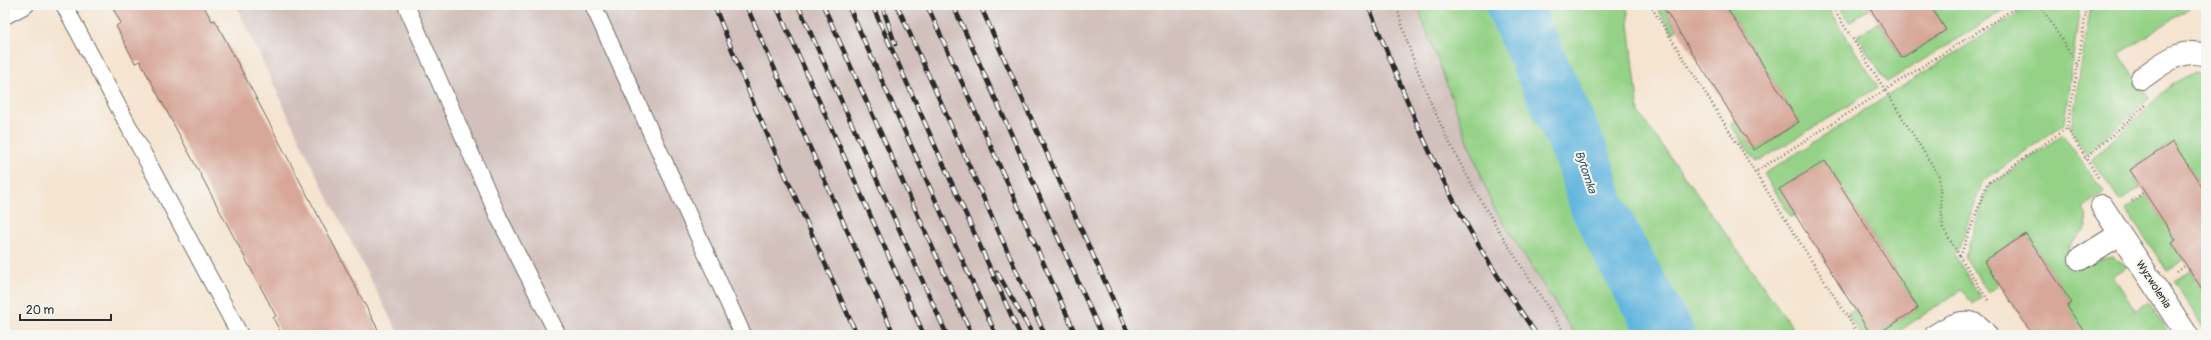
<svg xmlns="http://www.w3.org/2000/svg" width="2211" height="340" font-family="Pangolin,sans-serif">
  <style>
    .industrial { fill: #d1c0bc }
    .green { fill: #95d287; stroke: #607e59 }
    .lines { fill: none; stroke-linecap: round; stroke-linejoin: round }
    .river { stroke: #62b5de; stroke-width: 55 }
    .building { fill: #d7a799 }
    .lane-casing { stroke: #726c65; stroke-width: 18 }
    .street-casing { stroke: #726c65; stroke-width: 24 }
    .path { stroke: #726c65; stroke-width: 2.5; stroke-dasharray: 1 3; stroke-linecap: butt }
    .lane { stroke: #fff; stroke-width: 16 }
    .street { stroke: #fff; stroke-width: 22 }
    .rail-casing { stroke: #2b2b2b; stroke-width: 4.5 }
    .rail { stroke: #f6f6f2; stroke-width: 3; stroke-dasharray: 9; stroke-linecap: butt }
    .labels { text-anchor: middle; stroke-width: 4; stroke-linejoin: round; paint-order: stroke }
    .street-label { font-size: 11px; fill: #2b2b2b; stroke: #f6f6f2 }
    .water-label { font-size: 12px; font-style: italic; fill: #3e5b6a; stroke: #f6f6f2 }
  </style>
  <rect width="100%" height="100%" fill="#f6f6f2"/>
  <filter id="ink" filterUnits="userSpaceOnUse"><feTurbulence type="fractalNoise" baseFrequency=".025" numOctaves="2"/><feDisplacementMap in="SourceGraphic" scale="8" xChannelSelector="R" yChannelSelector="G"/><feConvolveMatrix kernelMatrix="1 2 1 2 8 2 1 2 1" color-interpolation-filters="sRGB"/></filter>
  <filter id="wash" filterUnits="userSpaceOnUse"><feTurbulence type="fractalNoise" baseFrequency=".012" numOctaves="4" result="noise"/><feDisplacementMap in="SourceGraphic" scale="16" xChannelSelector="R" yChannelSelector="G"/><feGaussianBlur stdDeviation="0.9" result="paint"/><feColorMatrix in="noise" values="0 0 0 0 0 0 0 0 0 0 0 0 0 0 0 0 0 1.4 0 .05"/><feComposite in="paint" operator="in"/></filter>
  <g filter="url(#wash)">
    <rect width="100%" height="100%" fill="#f5e4d0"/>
    <path class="industrial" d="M236,5H1417L1492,205L1575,335H399L314,170Z"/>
    <path class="green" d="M1417,5H1627L1639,113L1798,335H1575L1492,205Z
      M1655,5H1662L1677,30L1673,33Z
      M1725,5H1826L1878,87L1761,160L1755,161L1730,124L1736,121L1755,150L1799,122Z
      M1838,5H1868L1870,8L1849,22Z
      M1930,5H2012L1887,82L1857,36L1879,22L1902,58L1946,30Z
      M2031,5H2080L2064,124L1983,181L1959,248L1954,254L1981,298L1973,304L1961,290L1893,335H1876L1918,308L1825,161L1780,189L1795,215L1791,217L1764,174Z
      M2091,5H2189L2191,7L2119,54L2149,99L2086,154L2071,129Z
      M2195,72L2206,76V193L2173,142L2130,170L2141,187L2120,201L2092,159L2172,84Z
      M2063,135L2104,192L2082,208L2086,214L2087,228L2068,247L2082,267L2093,261L2112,257L2128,266L2113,276L2136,311L2148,302L2170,335H2086L2067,307L2072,303L2026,234L1984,261L1998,286L1988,293L1965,257L1988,187Z
      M2147,195L2176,240L2172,243L2183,260L2167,271L2126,209Z
      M2190,271L2206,296V332L2174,281Z
      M1854,309L1871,335H1862L1847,314Z"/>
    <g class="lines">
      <path class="river" d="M1513,5L1583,158L1597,205L1618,247L1667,335"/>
    </g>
    <g id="blocks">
      <path class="building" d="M111,5H203L212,21L215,20L381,335H282L273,318L276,316L140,61L135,63L116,26L121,23Z
        M1662,5H1725L1799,122L1754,150Z
        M1868,5H1930L1946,30L1902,58Z
        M2173,142L2206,193V295L2172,243L2176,240L2130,170Z
        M1825,161L1918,308L1876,335H1871L1779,189Z
        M2026,234L2072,303L2067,306L2086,335H2024L2030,331L1984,261Z"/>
    </g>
  </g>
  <g filter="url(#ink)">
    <use href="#blocks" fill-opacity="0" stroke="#726c65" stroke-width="1"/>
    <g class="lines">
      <g class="lane-casing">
        <path id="lane" d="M64,5L240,335
          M406,5L499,218L558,335
          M593,5L743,335
          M5,16L26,5"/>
      </g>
      <g class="street-casing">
        <path id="street" d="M2142,78C2162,64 2180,47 2206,55
          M2102,206L2187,335
          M2080,259L2120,234
          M1936,335C1953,324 1972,314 1986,335"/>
      </g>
      <path class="path" d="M1396,5C1403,27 1409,50 1418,71C1454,166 1511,251 1566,335
        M1650,5L1755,172
        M1831,5L1885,90L2020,5
        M2040,5L2078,66L2067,128
        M2078,65L2087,5
        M2085,159L2146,105
        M2132,201L2144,192
        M2177,272L2186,265
        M1988,300L1960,257L1987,184L2067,128L2099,179
        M1859,335L1755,172L1885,90L1939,176L1943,228L1960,257
        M1902,335L1909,331"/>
      <use href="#lane" class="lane"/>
      <use href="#street" class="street"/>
      <g class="rail-casing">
        <path id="rail" d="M714,5L755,107L857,335
          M746,5L894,335
          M776,5L924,335
          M798,5L947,335
          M823,5L972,335
          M848,5L996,335
          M872,5L1020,335
          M882,5L895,44
          M897,5L1045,335
          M927,5L1076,335
          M953,5L1102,335
          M980,5L1129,335
          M1368,5C1397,76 1425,149 1462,216C1484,257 1510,296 1537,335
          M997,272L1033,335"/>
      </g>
      <use href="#rail" class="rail"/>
    </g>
  </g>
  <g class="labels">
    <g class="street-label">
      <text transform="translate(2154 284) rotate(57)" y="4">Wyzwolenia</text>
    </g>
    <g class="water-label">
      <text transform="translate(1586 172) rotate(71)" y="4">Bytomka</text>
    </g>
  </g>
  <rect width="2211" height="340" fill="none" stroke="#f6f6f2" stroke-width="20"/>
  <path d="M20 314v6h91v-6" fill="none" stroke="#2b2b2b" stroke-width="2"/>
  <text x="26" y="314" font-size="12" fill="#2b2b2b" stroke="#f6f6f2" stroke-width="3" paint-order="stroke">20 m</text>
</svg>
